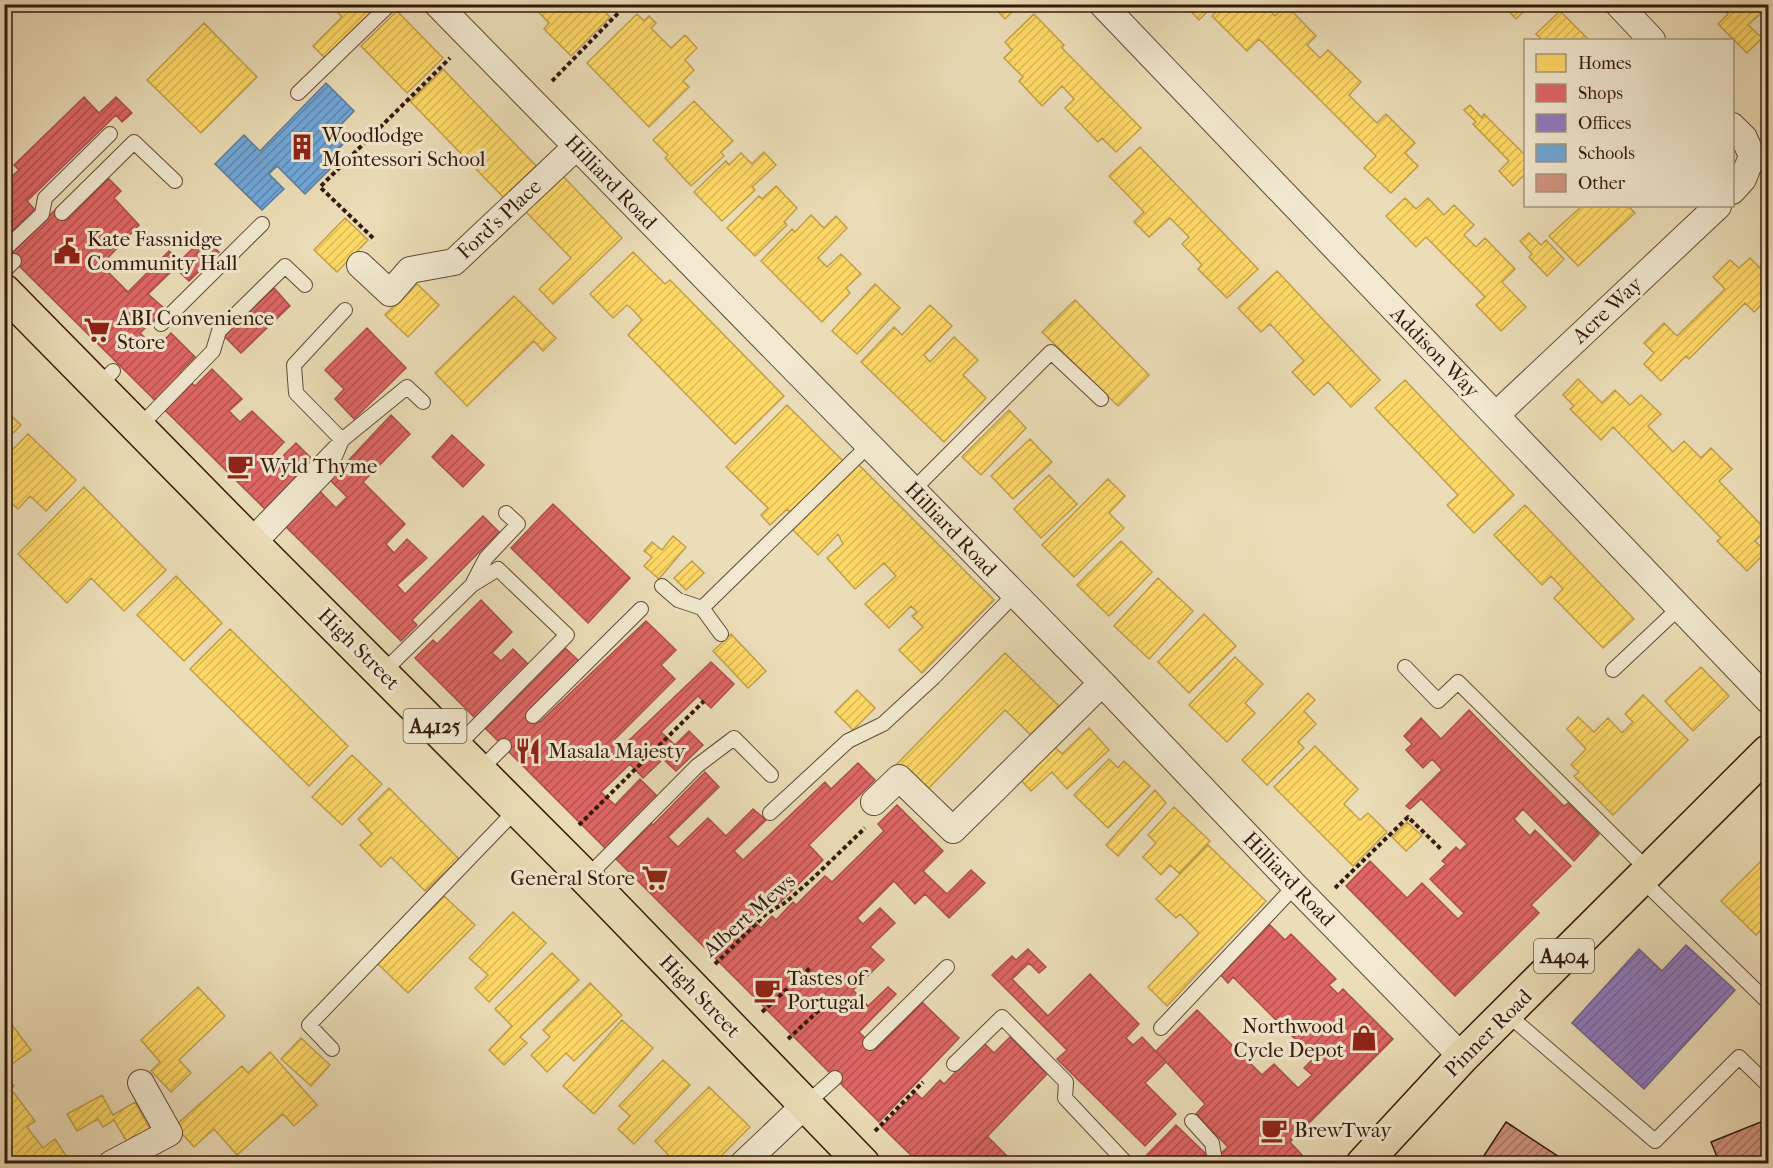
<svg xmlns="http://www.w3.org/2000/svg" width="1773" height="1168" font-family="'IM FELL French Canon',serif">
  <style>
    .homes { fill: url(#homes-hatch); stroke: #c29f4b; stroke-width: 1.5 }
    .shops { fill: url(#shops-hatch); stroke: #ac4f4b; stroke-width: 1.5 }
    .offices { fill: url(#offices-hatch); stroke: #735e8c; stroke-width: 1.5 }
    .schools { fill: url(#schools-hatch); stroke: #5d7d9e; stroke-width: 1.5 }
    .building { fill: url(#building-hatch); stroke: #34190c; stroke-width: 1.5 }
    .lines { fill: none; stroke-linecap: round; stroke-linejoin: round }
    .service-casing { stroke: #624a37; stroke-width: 16 }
    .minor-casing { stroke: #624a37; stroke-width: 28 }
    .primary-casing { stroke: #34190c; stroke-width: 36 }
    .path { stroke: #34190c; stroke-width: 4; stroke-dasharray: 4.5 3; stroke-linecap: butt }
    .service { stroke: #f2e9d0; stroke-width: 14 }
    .minor { stroke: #f2e9d0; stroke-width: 26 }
    .primary { stroke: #ebddb7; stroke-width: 33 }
    .labels { text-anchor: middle; stroke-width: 6; stroke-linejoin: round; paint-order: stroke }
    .shield { fill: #f2e9d0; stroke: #6d5747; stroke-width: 1.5 }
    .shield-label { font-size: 20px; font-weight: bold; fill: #34190c }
    .poi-label { font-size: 21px; fill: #34190c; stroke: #f2e9d0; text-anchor: start }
    .street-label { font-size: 21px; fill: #34190c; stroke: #f2e9d0 }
  </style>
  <defs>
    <pattern id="homes-hatch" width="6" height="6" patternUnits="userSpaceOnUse" patternTransform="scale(1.5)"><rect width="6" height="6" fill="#ffd966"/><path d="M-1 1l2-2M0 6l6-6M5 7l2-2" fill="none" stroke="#dbba57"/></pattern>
    <pattern id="shops-hatch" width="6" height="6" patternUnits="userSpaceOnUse" patternTransform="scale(1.5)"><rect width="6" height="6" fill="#e06666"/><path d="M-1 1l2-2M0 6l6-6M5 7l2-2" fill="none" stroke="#b65352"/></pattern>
    <pattern id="offices-hatch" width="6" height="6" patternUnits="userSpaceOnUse" patternTransform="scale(1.5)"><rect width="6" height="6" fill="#8e7cc3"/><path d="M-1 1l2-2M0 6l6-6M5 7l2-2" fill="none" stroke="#75659d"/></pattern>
    <pattern id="schools-hatch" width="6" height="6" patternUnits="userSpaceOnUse" patternTransform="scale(1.5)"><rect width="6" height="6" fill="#6fa8dc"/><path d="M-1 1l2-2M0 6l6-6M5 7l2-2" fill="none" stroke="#5c88b1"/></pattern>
    <pattern id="building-hatch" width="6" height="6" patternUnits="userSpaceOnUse" patternTransform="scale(1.5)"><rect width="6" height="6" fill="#d19580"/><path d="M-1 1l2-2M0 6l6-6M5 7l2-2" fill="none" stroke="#aa7967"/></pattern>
  </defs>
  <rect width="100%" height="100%" fill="#ebddb7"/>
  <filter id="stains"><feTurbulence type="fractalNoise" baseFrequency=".00333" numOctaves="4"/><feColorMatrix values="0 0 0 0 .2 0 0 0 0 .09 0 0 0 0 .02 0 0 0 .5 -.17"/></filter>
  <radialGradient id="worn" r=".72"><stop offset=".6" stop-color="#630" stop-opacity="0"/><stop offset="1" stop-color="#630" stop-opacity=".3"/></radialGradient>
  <path class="homes" d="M330,4H385L327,60L313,46L342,17Z
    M531,4H598L610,17L571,56L544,29L549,23Z
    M991,4H1020L1005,19Z
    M1184,4H1215L1199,20Z
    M1224,4H1247L1250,8L1253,4H1264L1275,16L1286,5L1316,36L1307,45L1320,58L1328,50L1361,82L1349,95L1377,123L1386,114L1415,143L1405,153L1418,166L1391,193L1364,168L1376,156L1259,39L1247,51L1212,16Z
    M1502,4H1531L1516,19Z
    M1719,4H1753L1761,13L1748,25L1762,38L1747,53L1718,24L1728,14Z
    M397,11L443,58L407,93L361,46Z
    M1560,11L1589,40H1542L1536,34Z
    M637,14L644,21L649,16L656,23L651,28L671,48L685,35L697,48L685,60L694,70L683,81L689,87L649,127L587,63Z
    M1034,14L1064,45L1062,48L1141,128L1116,152L1102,138L1098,142L1065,108L1074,99L1062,86L1042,106L1019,81L1023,77L1004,58L1012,50L1005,42Z
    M204,23L257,77L201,133L147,80Z
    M443,69L540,170L507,201L410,101Z
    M694,101L733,141L721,152L724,156L691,186L665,158L668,155L653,140Z
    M1470,105L1482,118L1484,114L1526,156V173L1513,186L1499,171L1509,161L1473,124L1476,122L1464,110Z
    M1140,147L1258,269L1227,298L1198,269L1202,265L1182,244L1189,237L1170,218L1149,237L1134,222L1144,212L1109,176Z
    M764,152L776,165L752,187L755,190L722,221L694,192L726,161L729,165L741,153L752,164Z
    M561,174L622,238L553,304L539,289L571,258L524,210Z
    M776,186L797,208L784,222L787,225L755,256L727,228L759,196L762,199Z
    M1405,198L1416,209L1428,198L1444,215L1454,205L1474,225L1464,235L1476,247L1485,238L1515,269L1502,282L1526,307L1501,331L1476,305L1485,297L1426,237L1416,247L1386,216Z
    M1582,206H1628L1635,213L1578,266L1549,236Z
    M811,215L824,228L836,216L847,228L818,258L827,267L841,254L861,274L846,288L850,293L822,322L761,261L792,229L795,232Z
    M345,218L368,240L337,272L314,250Z
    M1529,233L1541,245L1546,240L1564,259L1547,276L1529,257L1532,254L1520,241Z
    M633,252L665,284L670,280L784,396L735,444L628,335L642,320L633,310L627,305L613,318L590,294Z
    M1750,258L1768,276V298L1754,312L1745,303L1689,359L1686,356L1661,381L1644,364L1654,353L1644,343L1664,323L1677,336L1725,289L1713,277L1730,260L1739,268Z
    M1277,271L1380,380L1351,407L1328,382L1314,395L1292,372L1304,361L1270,324L1261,332L1238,308Z
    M416,283L439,305L408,337L385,315Z
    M875,284L900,308L857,354L832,331Z
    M514,296L556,338L543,351L534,341L467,406L435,373Z
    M1075,300L1149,375L1118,406L1042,332Z
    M930,305L952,326L924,355L930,362L954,337L978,360L963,375L986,398L944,442L861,362L894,327L902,335Z
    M1578,379L1602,403L1615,390L1630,405L1641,395L1661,414L1648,426L1673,452L1684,441L1701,458L1711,448L1732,469L1719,481L1766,530L1755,541L1766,552L1747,571L1717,541L1721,538L1613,427L1601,440L1570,409L1574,406L1563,395Z
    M1405,380L1514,495L1474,533L1447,505L1458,495L1375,408Z
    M787,405L847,465L793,515L787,509L770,525L761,515L768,508L726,467Z
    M4,409L21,425L4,442Z
    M1009,410L1026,428L981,475L962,457Z
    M28,434L76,480L46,511L30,496L18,509L4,496V458Z
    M1030,439L1052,462L1013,499L991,476Z
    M858,464L994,600L922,673L899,650L923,627L912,616L917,612L911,606L889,628L865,604L896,576L884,563L855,589L827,558L843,544L838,534L818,555L792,529Z
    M1049,475L1077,504L1041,538L1014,509Z
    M1108,479L1125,496L1109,513L1124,528L1074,577L1042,545Z
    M84,487L166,570L124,611L91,578L67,603L18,554Z
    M1525,505L1634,619L1603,648L1554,598L1563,589L1551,576L1542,585L1494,535Z
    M673,536L686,547L659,579L644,566L652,557L644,551L652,542L662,550Z
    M1121,541L1152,572L1109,616L1077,585Z
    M692,561L704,573L686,590L674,578Z
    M176,576L222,623L184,661L137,615Z
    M1158,578L1193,611L1149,659L1114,626Z
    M1204,614L1236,646L1189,693L1158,662Z
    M230,629L348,746L309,786L190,669Z
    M731,634L766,671L748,688L713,651Z
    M1005,653L1062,709L1034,738L1005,710L925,792L897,764Z
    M1235,657L1263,684L1245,703L1255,713L1227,742L1189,705Z
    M1701,667L1729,696L1693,731L1665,701Z
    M857,690L875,708L853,730L835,712Z
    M1308,693L1315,700L1304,711L1316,724L1298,742L1304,748L1267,785L1242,760Z
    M1643,695L1688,740L1613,815L1574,776L1579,772L1571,765L1586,749L1567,729L1578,717L1594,732L1608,718L1622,733L1633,722L1625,714Z
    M1089,728L1109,750L1067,789L1052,772L1031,791L1017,776L1052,744L1062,754Z
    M1315,746L1358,789L1344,804L1360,820L1368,813L1387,832L1353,866L1274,787Z
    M352,755L382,784L342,825L312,797Z
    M1109,759L1118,768L1124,761L1150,786L1108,828L1074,795Z
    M389,788L459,859L425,891L391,857L381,867L360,845L372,834L358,819Z
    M1155,790L1166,803L1118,856L1106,845Z
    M1174,807L1210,841L1179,873L1170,865L1161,875L1143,857L1156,843L1148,835Z
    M1407,822L1422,836L1406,851L1392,837Z
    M1208,845L1266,901L1167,1006L1148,987L1199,933L1180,914L1176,918L1156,899Z
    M1768,854V923L1756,935L1721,901Z
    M444,896L475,925L408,993L378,964Z
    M513,912L546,943L489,1002L475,988L488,975L469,958Z
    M552,953L579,980L520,1037L527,1043L504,1065L489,1050L512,1026L495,1009Z
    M590,983L622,1015L574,1061L566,1053L547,1072L531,1055L550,1037L543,1030Z
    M198,987L225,1016L179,1060L191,1073L171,1092L151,1071L160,1062L141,1040Z
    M622,1020L653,1048L594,1114L563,1086Z
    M9,1021L31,1050L4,1070V1025Z
    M301,1038L330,1065L311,1086L281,1059Z
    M270,1052L317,1105L294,1126L283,1114L237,1155L214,1129L194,1147L175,1126L242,1066L248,1073Z
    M663,1060L690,1085L634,1144L618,1129L630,1116L619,1106Z
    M4,1073L14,1086L11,1089L35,1121L27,1127L43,1148L55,1139L71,1163L4,1164Z
    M709,1087L750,1127L713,1164H677L655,1141Z
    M102,1095L113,1115L135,1102L151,1131L128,1144L114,1120L103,1127L98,1119L77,1131L67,1114Z"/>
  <path class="shops" d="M84,97L99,113L116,97L132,113L122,122L116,115L27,201L36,211L4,241V183L19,170L14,165Z
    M108,178L121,191L114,198L139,225L101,265L128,292L169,251L180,261L203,238L219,252L189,281L175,268L148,294L165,309L140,333L156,349L171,333L195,357L180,372L195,386L212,369L242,399L229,411L240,422L252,411L284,442L270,457L276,463L296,443L313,460L265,509L9,256L57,208L67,218Z
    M274,288L290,306L241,353L224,336Z
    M367,328L406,368L354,419L335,399L344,389L325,370Z
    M391,415L410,434L363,482L405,524L386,544L394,553L407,539L427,558L397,585L405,594L483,516L499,532L412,620L417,625L401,641L276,517L311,482L336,508L347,497L330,480Z
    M452,435L484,465L463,487L432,457Z
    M553,504L630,578L588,623L511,548Z
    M481,600L512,632L492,653L501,661L513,649L530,666L563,646L580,662L529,712L540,722L646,621L676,650L661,665L675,679L613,741L621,748L711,662L734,684L711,708L698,696L661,732L675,745L689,731L703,745L676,771L663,759L643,778L630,764L601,792L615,805L640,779L657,796L641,813L653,825L705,772L719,787L668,837L678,847L708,818L726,836L753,809L766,820L734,851L743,860L825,782L831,789L858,763L875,780L809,845L823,860L779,903L774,899L752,919L761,928L772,916L776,920L793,902L796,905L825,876L832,882L884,831L878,824L897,805L943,851L923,871L947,894L971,870L985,883L949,918L925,894L915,904L894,881L857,918L863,924L880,908L895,923L870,947L884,960L853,990L868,1006L888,987L896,994L859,1032L876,1049L922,1002L959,1038L879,1122L415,658L433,640L437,644Z
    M1469,710L1564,806L1568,803L1599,834L1574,861L1523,809L1514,819L1530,836L1535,830L1571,866L1531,905L1539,913L1455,996L1346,886L1370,861L1407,898L1422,883L1458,919L1464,913L1430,879L1446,864L1442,861L1456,847L1460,851L1467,844L1421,799L1410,809L1406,806L1442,770L1432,759L1423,768L1406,750L1412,744L1404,736L1421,718L1441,739Z
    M1269,924L1285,940L1291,934L1336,979L1329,985L1338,994L1343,989L1393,1039L1290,1142L1302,1155L1293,1164H1229L1220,1154L1228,1147L1196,1114L1205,1104L1156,1051L1197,1010L1262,1075L1274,1064L1298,1088L1312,1075L1304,1068L1314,1058L1233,977L1228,983L1220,974Z
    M1028,949L1046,967L1039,973L1029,963L1012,979L1048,1016L1090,974L1139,1024L1126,1038L1133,1045L1142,1037L1166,1062L1145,1083L1176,1114L1145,1146L1057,1059L1067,1050L992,975L1012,956L1016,960Z
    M1010,1037L1047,1074L961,1164H920L882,1127L916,1093L922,1099L940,1080L944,1084L984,1043L994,1053Z
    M1176,1125L1207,1155L1198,1164H1138Z
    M987,1136L1015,1164H961Z"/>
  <path class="offices" d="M1686,945L1735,990L1644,1089L1572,1023L1639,949L1662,971Z"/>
  <path class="schools" d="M326,83L354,111L334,132L345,142L324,164L330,169L305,194L277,166L269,174L284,189L262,210L215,164L244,135L260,151Z"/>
  <path class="building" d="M1768,1119V1164H1720L1711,1142Z
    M1506,1122L1564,1160L1569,1164H1494L1483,1157Z"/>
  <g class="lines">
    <g class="service-casing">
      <path id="service" d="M298,93L390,4
        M62,213L134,142L175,181
        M4,250L42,214L45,198L110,134
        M4,271L14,261
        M161,324L262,224
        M98,387L113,371
        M139,427L213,351L219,331L285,266L305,285
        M913,490L1051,352L1101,399
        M247,538L342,440L296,393L294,365L345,310
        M257,547L328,473L342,440L407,387L423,402
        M473,583L486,558L518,524L506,513
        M662,586L678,600L702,608
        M721,634L702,608L869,445
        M1405,667L1438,701L1458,682L1649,871
        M1613,670L1680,607
        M382,673L472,585L498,569L567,635L456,747
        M533,716L641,609
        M479,771L504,746
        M770,813L848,741L883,724L934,677L1015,594
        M586,878L697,766L734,738L771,775
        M1641,879L1768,1002
        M1506,1013L1655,1141L1739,1057L1768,1085
        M1161,1028L1295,886
        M870,1043L947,967
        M332,1049L309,1025L517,809
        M954,1064L1002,1017L1066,1082L1065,1098L1127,1164
        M805,1105L835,1078
        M1192,1121L1212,1143L1215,1161L1218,1164"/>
    </g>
    <g class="minor-casing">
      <path id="minor" d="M437,4L1102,683L1295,886L1462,1057
        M1102,4L1768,700
        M1618,4L1652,40
        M1732,126L1744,138L1752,156L1743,179L1732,191
        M360,265L390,293L410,270L454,262L576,147
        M1496,415L1718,206
        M874,802L899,778L953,830L1102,683
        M111,1164L169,1133L141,1083
        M743,1164L805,1105"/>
    </g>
    <g class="primary-casing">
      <path id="primary" d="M4,291L247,538L586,878L863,1164
        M1363,1164L1462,1057L1768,752"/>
    </g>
    <path class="path" d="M552,81L627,4
      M373,238L320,187L450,58
      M579,825L704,701
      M1335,888L1408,817L1442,850
      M715,964L766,914L786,902L810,881L865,828
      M762,1012L810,968
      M788,1039L829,1001
      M875,1131L923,1082"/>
    <use href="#service" class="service"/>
    <use href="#minor" class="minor"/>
    <use href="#primary" class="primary"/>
  </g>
  <defs>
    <g id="building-bare" transform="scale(2.07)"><path d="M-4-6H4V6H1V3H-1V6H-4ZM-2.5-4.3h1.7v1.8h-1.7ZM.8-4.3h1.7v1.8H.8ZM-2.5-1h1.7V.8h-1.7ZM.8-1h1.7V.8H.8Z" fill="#8f2418" stroke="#f2e9d0" stroke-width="2.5" paint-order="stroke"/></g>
    <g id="civic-bare" transform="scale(2.07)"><path d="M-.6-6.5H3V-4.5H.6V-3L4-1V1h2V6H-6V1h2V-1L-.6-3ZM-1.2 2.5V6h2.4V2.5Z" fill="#8f2418" stroke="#f2e9d0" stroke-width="2.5" paint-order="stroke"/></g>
    <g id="supermarket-bare" transform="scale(2.07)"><path d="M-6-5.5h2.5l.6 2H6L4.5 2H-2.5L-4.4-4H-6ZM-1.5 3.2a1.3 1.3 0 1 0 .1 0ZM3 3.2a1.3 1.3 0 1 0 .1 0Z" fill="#8f2418" stroke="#f2e9d0" stroke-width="2.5" paint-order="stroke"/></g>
    <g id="cafe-bare" transform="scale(2.07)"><path d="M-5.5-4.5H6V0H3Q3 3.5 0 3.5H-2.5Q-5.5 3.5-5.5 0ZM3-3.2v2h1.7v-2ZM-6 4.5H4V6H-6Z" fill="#8f2418" stroke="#f2e9d0" stroke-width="2.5" paint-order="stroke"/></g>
    <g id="restaurant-bare" transform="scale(2.07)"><path d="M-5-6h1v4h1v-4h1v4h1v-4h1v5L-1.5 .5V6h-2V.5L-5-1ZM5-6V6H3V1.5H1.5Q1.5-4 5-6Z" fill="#8f2418" stroke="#f2e9d0" stroke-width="2.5" paint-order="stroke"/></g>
    <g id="shop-bare" transform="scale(2.07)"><path d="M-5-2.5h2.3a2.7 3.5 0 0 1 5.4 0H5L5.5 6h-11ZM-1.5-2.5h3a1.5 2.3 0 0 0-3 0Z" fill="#8f2418" stroke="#f2e9d0" stroke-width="2.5" paint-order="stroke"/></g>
  </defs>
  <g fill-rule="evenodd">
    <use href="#building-bare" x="302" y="147"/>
    <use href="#civic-bare" x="67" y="251"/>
    <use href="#supermarket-bare" x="97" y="330"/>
    <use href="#cafe-bare" x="240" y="466"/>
    <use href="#restaurant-bare" x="528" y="751"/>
    <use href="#supermarket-bare" x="655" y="878"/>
    <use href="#cafe-bare" x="767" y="990"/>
    <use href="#shop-bare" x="1364" y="1038"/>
    <use href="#cafe-bare" x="1274" y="1130"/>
  </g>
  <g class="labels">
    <g class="shield">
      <rect x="403.5" y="709" width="63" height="34" rx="4.5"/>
      <rect x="1534" y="939" width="60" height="34" rx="4.5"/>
    </g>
    <g class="shield-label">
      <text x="435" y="733">A4125</text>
      <text x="1564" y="963">A404</text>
    </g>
    <g class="poi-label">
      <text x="322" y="142">Woodlodge<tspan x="322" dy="24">Montessori School</tspan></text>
      <text x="87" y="246">Kate Fassnidge<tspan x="87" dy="24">Community Hall</tspan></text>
      <text x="117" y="325">ABI Convenience<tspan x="117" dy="24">Store</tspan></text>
      <text x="260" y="473">Wyld Thyme</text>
      <text x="548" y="758">Masala Majesty</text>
      <text x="635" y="885" text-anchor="end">General Store</text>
      <text x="787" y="985">Tastes of<tspan x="787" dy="24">Portugal</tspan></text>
      <text x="1344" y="1033" text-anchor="end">Northwood<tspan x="1344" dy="24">Cycle Depot</tspan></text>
      <text x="1294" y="1137">BrewTway</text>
    </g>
    <g class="street-label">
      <text transform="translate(611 182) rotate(46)" y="7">Hilliard Road</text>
      <text transform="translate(499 219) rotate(-43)" y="7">Ford's Place</text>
      <text transform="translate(1607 310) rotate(-43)" y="7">Acre Way</text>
      <text transform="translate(1435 352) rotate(46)" y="7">Addison Way</text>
      <text transform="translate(951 529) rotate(46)" y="7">Hilliard Road</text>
      <text transform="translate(359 649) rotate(45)" y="7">High Street</text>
      <text transform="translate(1289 879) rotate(46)" y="7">Hilliard Road</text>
      <text transform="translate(749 915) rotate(-41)" y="7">Albert Mews</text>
      <text transform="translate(700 996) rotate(46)" y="7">High Street</text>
      <text transform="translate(1488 1033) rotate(-45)" y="7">Pinner Road</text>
    </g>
  </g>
  <rect width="1773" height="1168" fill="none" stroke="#ebddb7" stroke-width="24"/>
  <rect x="6" y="6" width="1761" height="1156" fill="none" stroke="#34190c" stroke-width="3"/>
  <rect x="12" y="12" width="1749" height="1144" fill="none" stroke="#34190c" stroke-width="1.5"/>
  <rect x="1524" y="39" width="210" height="168" fill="#f2e9d0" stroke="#a69682" stroke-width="1.5"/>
  <rect x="1536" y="54" width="30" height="18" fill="#ffd966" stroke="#a69682" stroke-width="1.5"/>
  <text x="1578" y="69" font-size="18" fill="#34190c">Homes</text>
  <rect x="1536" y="84" width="30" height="18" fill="#e06666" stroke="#a69682" stroke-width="1.5"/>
  <text x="1578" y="99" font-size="18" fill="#34190c">Shops</text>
  <rect x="1536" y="114" width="30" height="18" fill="#8e7cc3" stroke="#a69682" stroke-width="1.5"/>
  <text x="1578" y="129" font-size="18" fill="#34190c">Offices</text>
  <rect x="1536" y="144" width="30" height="18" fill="#6fa8dc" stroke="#a69682" stroke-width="1.5"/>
  <text x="1578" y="159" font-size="18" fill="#34190c">Schools</text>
  <rect x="1536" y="174" width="30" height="18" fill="#d19580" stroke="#a69682" stroke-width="1.5"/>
  <text x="1578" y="189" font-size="18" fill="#34190c">Other</text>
  <rect width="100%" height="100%" filter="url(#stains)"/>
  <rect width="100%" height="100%" fill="url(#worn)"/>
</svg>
